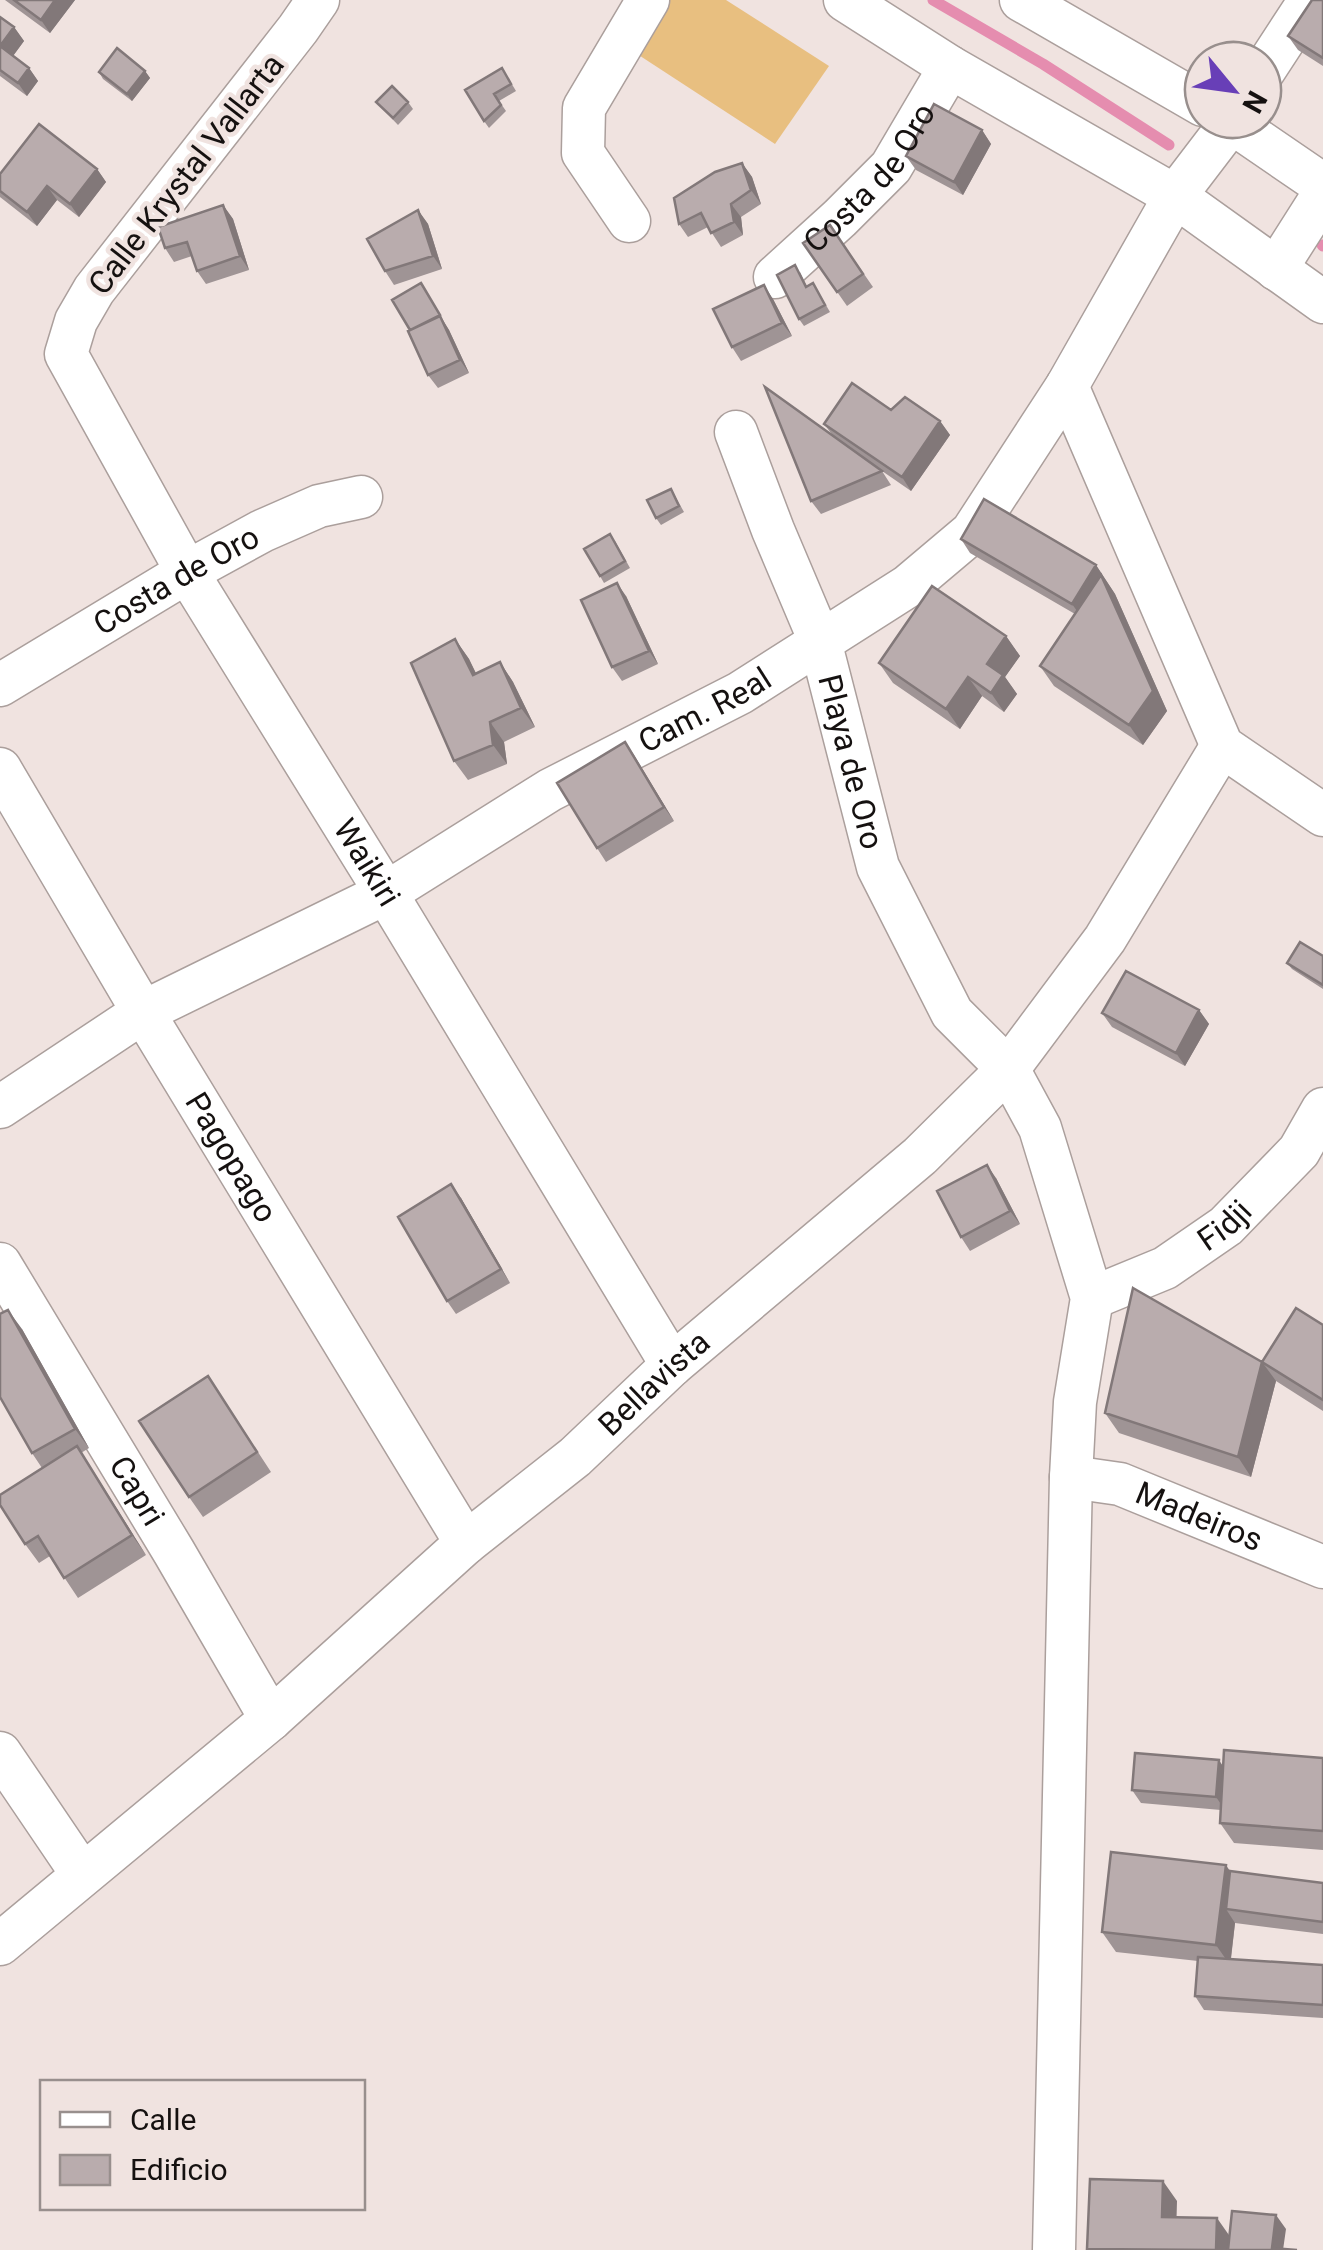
<svg xmlns="http://www.w3.org/2000/svg" width="1323" height="2250" font-family="Roboto,sans-serif">
  <style>
    .pitch { fill: #e8bf80 }
    .lines { fill: none; stroke-linecap: round; stroke-linejoin: round }
    .stream { stroke: #e58daf; stroke-width: 11 }
    .street-casing { stroke: #ab9f9c; stroke-width: 45 }
    .street { stroke: #fff; stroke-width: 42 }
    .wall { fill: #9f9495 }
    .shaded-wall { fill: #827879 }
    .building { fill: #b9acad; stroke: #827879; stroke-width: 2.5 }
    .labels { text-anchor: middle; stroke-width: 9; stroke-linejoin: round; paint-order: stroke }
    .street-label { font-size: 32px; fill: #151110; stroke: #f0e3e0 }
  </style>
  <rect width="100%" height="100%" fill="#f0e3e0"/>
  <path class="pitch" d="M664,0H726L829,66L775,144L631,50Z"/>
  <g class="lines">
    <path class="stream" d="M933,0L1043,64L1169,145
      M1322,245L1323,246"/>
    <g class="street-casing">
      <g id="street">
        <path id="s1" d="M318,0L298,29L94,290L76,321L66,354L187,572L386,893L672,1365"/>
        <path d="M845,0L950,67L1175,196L1323,302"/>
        <path d="M1021,0L1203,105"/>
        <path d="M1263,72L1310,0"/>
        <path d="M1228,120L1323,185"/>
        <path d="M629,221L583,153L584,108L648,0"/>
        <path d="M1276,269L1323,195"/>
        <path id="s2" d="M775,277L840,218L891,167L950,67"/>
        <path d="M1067,386L1222,746L1323,815"/>
        <path id="s3" d="M736,432L773,530L820,641L878,867L952,1013L1008,1069L1040,1128L1092,1298L1075,1402L1071,1477L1054,2250"/>
        <path id="s4" d="M0,685L187,572L262,531L319,506L361,497"/>
        <path id="s5" d="M0,769L143,1012L466,1543"/>
        <path id="s6" d="M0,1107L143,1012L386,893L550,790L740,693L908,586L972,532L1067,386L1175,196L1233,120"/>
        <path id="s7" d="M0,1264L174,1552L271,1719"/>
        <path id="s8" d="M1092,1298L1165,1268L1226,1226L1299,1151L1323,1109"/>
        <path id="s9" d="M1071,1477L1120,1484L1323,1567"/>
        <path d="M0,1753L82,1874"/>
        <path id="s10" d="M0,1944L271,1719L466,1543L575,1457L672,1365L920,1156L1008,1069L1105,939L1222,746"/>
      </g>
    </g>
    <use href="#street" class="street"/>
  </g>
  <path class="wall" d="M5,0H75L50,33Z
    M1323,0V66L1298,50L1288,36Z
    M0,17L14,27L24,41L13,56L29,68L38,81L27,96L0,76Z
    M502,68L516,91L499,101L506,111L489,128L484,121Z
    M145,71L150,78L132,101L103,79L99,72Z
    M376,102H408L413,109L398,125Z
    M982,130L991,144L963,195L916,170L906,156Z
    M742,163L752,177L761,204L741,217L743,235L721,247L708,227L688,237L679,224Z
    M97,169L106,182L79,217L57,200L37,226L0,197V174Z
    M223,205L233,219L249,270L206,284L197,271L192,256L174,262L165,248Z
    M418,210L428,224L442,269L394,285L385,271Z
    M830,225L873,287L847,306L803,243Z
    M800,272L807,286L813,283L830,312L804,326L799,319Z
    M421,283L449,330L469,373L438,388L428,375L410,330Z
    M773,299L792,336L741,361L732,347Z
    M891,410L940,421L950,435L911,491L843,444L882,471L891,485L821,514L811,501L834,437L824,424Z
    M675,496L684,512L661,525L656,518Z
    M961,539L1096,565L1115,594L1167,711L1143,745L1054,686L1040,666L1075,614L970,553Z
    M615,541L630,568L604,583L600,576Z
    M626,596L658,664L622,681L612,667Z
    M1006,636L1020,656L1005,677L1017,694L1004,712L982,696L960,729L893,683L879,663Z
    M455,639L469,659L476,673L500,662L513,682L535,727L504,742L507,764L468,780L454,761Z
    M625,742L674,821L606,862L597,848Z
    M1323,956V989L1292,969L1287,963Z
    M1199,1010L1209,1024L1185,1066L1112,1027L1102,1013Z
    M996,1178L1020,1224L970,1251L961,1237Z
    M461,1198L510,1283L456,1314L447,1301Z
    M1323,1325V1411L1276,1381L1251,1477L1119,1433L1105,1413L1262,1362Z
    M22,1329L89,1448L81,1453L146,1555L78,1598L50,1556L39,1563L25,1544L42,1468L32,1453Z
    M208,1376L271,1472L203,1517L189,1497Z
    M1323,1758V1850L1234,1843L1220,1823L1221,1810L1141,1803L1132,1790L1223,1767Z
    M1230,1871L1323,1883V1934L1235,1923L1231,1959L1323,1965V2018L1204,2010L1195,1996L1198,1961L1116,1952L1102,1932Z"/>
  <path class="shaded-wall" d="M55,0H75L50,33L41,20Z
    M14,27L24,41L10,60L0,46Z
    M29,68L38,81L27,96L18,83Z
    M145,71L150,78L132,101L127,94Z
    M982,130L991,144L963,195L954,182Z
    M742,163L752,177L761,204L751,190Z
    M97,169L106,182L79,217L70,204Z
    M47,186L57,200L37,226L27,212Z
    M731,204L741,217L743,235L734,222Z
    M223,205L233,219L249,270L240,256Z
    M418,210L428,224L442,269L433,256Z
    M764,285L773,299L792,336L782,323Z
    M440,316L449,330L469,373L460,360Z
    M940,421L950,435L911,491L902,477Z
    M1096,565L1115,594L1167,711L1143,745L1129,725L1082,618L1072,604Z
    M617,583L626,596L658,664L649,651Z
    M1006,636L1020,656L1005,677L1017,694L1004,712L991,693L987,664Z
    M455,639L469,659L486,695L473,675Z
    M500,662L513,682L535,727L521,708Z
    M968,677L982,696L960,729L946,709Z
    M490,722L504,742L507,764L493,745Z
    M625,742L634,755L674,821L664,807Z
    M1199,1010L1209,1024L1185,1066L1176,1053Z
    M987,1165L996,1178L1020,1224L1010,1211Z
    M451,1184L461,1198L510,1283L501,1269Z
    M8,1310L22,1329L89,1448L75,1429Z
    M1262,1362L1276,1381L1251,1477L1238,1457Z
    M77,1446L90,1466L146,1555L132,1535Z
    M1219,1760L1228,1774L1225,1810L1216,1797Z
    M1226,1865L1239,1885L1226,1909L1235,1923L1230,1965L1216,1945Z
    M1163,2181L1177,2201L1176,2237L1162,2217Z
    M1276,2215L1286,2229L1283,2250L1272,2248Z
    M1217,2218L1231,2238L1230,2250H1216Z"/>
  <path class="building" d="M14,0H55L41,20Z
    M1312,0H1323V58L1288,36Z
    M0,17L14,27L0,46Z
    M0,46L29,68L18,83L0,70Z
    M117,48L145,71L127,94L99,72Z
    M502,68L511,84L494,94L501,105L484,121L465,90Z
    M392,86L408,102L393,118L376,102Z
    M934,104L982,130L954,182L906,156Z
    M39,124L97,169L70,204L47,186L27,212L0,191V174Z
    M742,163L751,190L731,204L734,222L711,233L701,213L679,224L674,198L715,172Z
    M223,205L240,256L197,271L187,242L165,248L158,227Z
    M418,210L433,256L385,271L367,239Z
    M830,225L863,274L837,292L803,243Z
    M795,265L806,287L813,283L825,305L799,319L777,275Z
    M421,283L440,315L410,330L392,300Z
    M764,285L782,323L732,347L713,309Z
    M440,316L460,360L428,375L408,331Z
    M852,383L891,410L905,397L940,421L902,477L824,424Z
    M765,387L882,471L811,501Z
    M671,489L679,506L656,518L647,500Z
    M984,499L1096,565L1072,604L961,539Z
    M610,534L625,561L600,576L584,549Z
    M1101,575L1153,691L1129,725L1040,666Z
    M617,583L649,651L612,667L581,600Z
    M932,586L1006,636L987,664L1003,675L991,693L968,677L946,709L879,663Z
    M455,639L473,675L500,662L521,708L490,722L493,745L454,761L411,663Z
    M625,742L664,807L597,848L557,783Z
    M1300,942L1323,956V985L1287,963Z
    M1126,971L1199,1010L1176,1053L1102,1013Z
    M987,1165L1010,1211L961,1237L937,1191Z
    M451,1184L501,1269L447,1301L398,1217Z
    M1133,1288L1262,1362L1238,1457L1105,1413Z
    M1296,1308L1323,1325V1400L1262,1362Z
    M8,1310L75,1429L32,1453L0,1397V1314Z
    M208,1376L257,1452L189,1497L139,1421Z
    M77,1446L132,1535L64,1578L38,1536L25,1544L0,1505V1495Z
    M1224,1750L1323,1758V1831L1220,1823Z
    M1135,1753L1219,1760L1216,1797L1132,1790Z
    M1111,1852L1226,1865L1216,1945L1102,1932Z
    M1230,1871L1323,1883V1922L1226,1909Z
    M1198,1957L1323,1965V2005L1195,1996Z
    M1090,2179L1163,2181L1162,2217L1217,2218L1216,2250L1087,2249Z
    M1232,2211L1276,2215L1272,2248L1297,2250H1228Z"/>
  <g class="labels">
    <g class="street-label">
      <text transform="translate(186 174) rotate(-52)" y="11">Calle Krystal Vallarta</text>
      <text dy="11" stroke="none"><textPath href="#s2" startOffset="138">Costa de Oro</textPath></text>
      <text dy="11" stroke="none"><textPath href="#s4" startOffset="205">Costa de Oro</textPath></text>
      <text dy="11" stroke="none"><textPath href="#s6" startOffset="810">Cam. Real</textPath></text>
      <text dy="11" stroke="none"><textPath href="#s3" startOffset="350">Playa de Oro</textPath></text>
      <text dy="11" stroke="none"><textPath href="#s1" startOffset="1028">Waikiri</textPath></text>
      <text dy="11" stroke="none"><textPath href="#s5" startOffset="452">Pagopago</textPath></text>
      <text dy="11" stroke="none"><textPath href="#s8" startOffset="152">Fidji</textPath></text>
      <text dy="11" stroke="none"><textPath href="#s10" startOffset="862">Bellavista</textPath></text>
      <text dy="11" stroke="none"><textPath href="#s7" startOffset="265">Capri</textPath></text>
      <text dy="11" stroke="none"><textPath href="#s9" startOffset="135">Madeiros</textPath></text>
    </g>
  </g>
  <rect x="40" y="2080" width="325" height="130" fill="#f0e3e0" stroke="#988f8d" stroke-width="2.5"/>
  <rect x="60" y="2112" width="50" height="15" fill="#ffffff" stroke="#988f8d" stroke-width="2.5"/>
  <text x="130" y="2130" font-size="30" fill="#151110">Calle</text>
  <rect x="60" y="2155" width="50" height="30" fill="#b9acad" stroke="#988f8d" stroke-width="2.5"/>
  <text x="130" y="2180" font-size="30" fill="#151110">Edificio</text>
  <g transform="translate(1233 90) rotate(119)"><circle r="48" fill="#f0e3e0" stroke="#988f8d" stroke-width="2.5"/>
  <path d="M0-8L18 38L0 25L-18 38Z" fill="#683fb7"/>
  <text y="-15" font-size="28" font-weight="bold" text-anchor="middle" fill="#151110">N</text>
  </g>
</svg>
